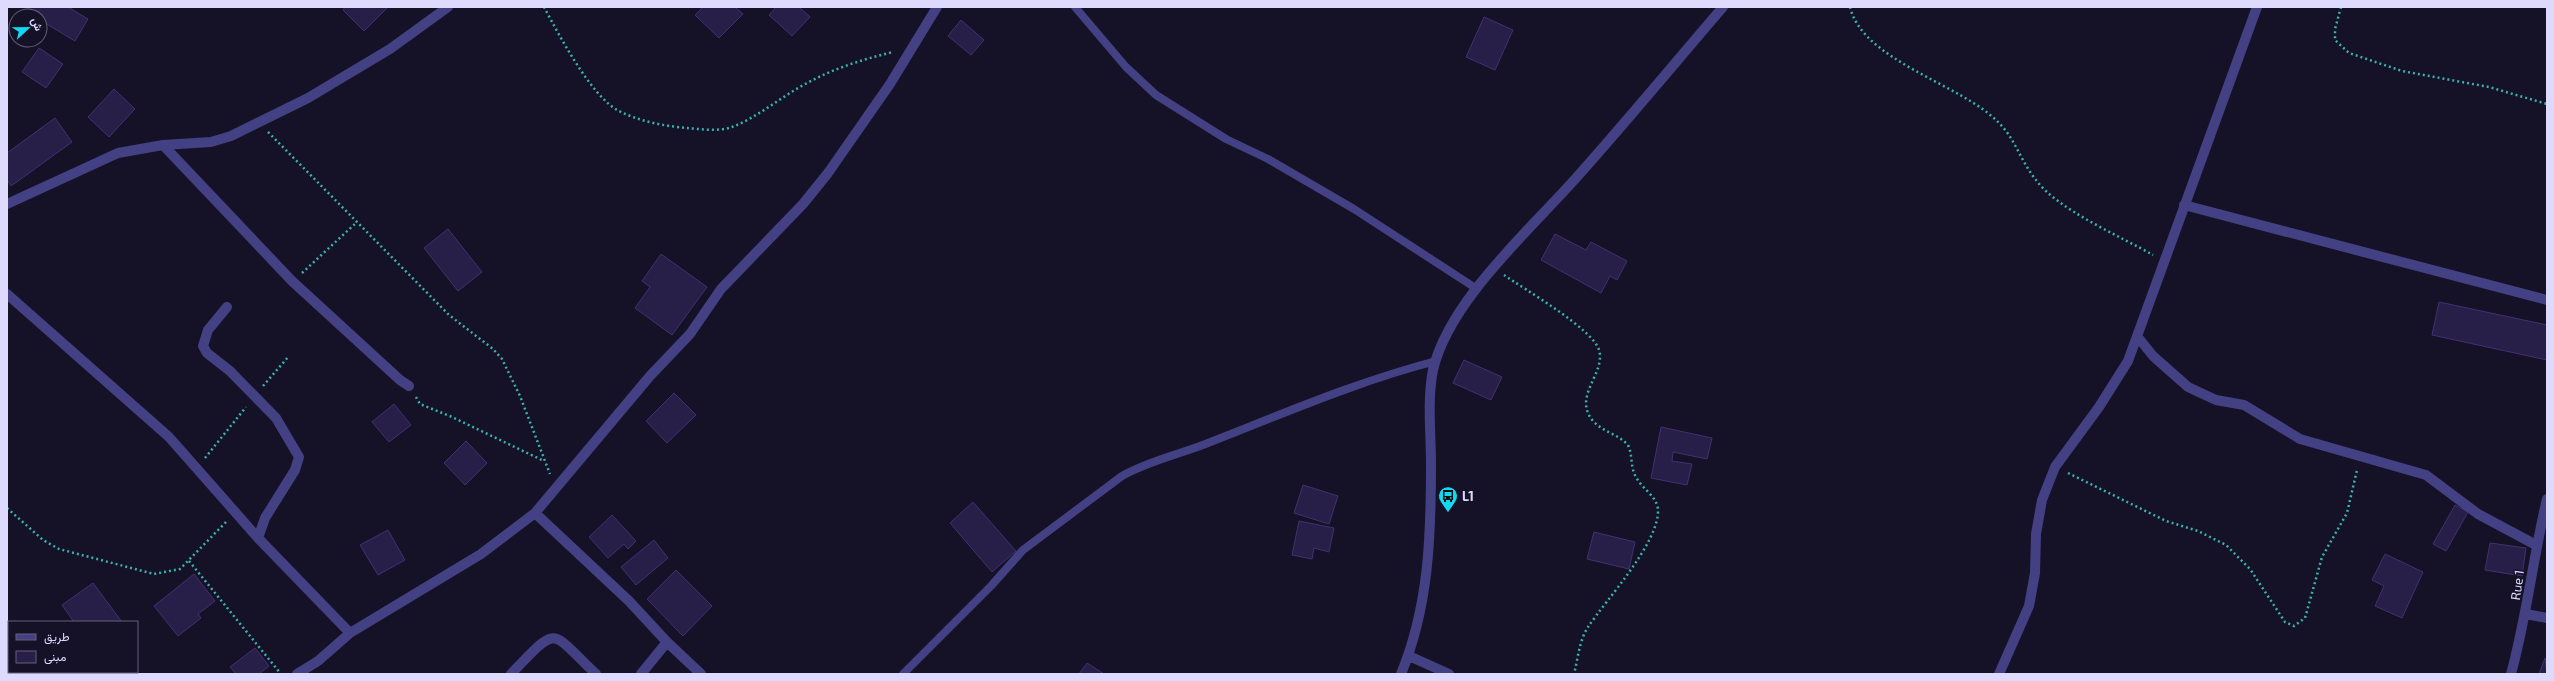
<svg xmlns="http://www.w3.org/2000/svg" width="2554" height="681" font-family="'Exo 2',Vazirmatn,sans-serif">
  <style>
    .building { fill: #271f47; stroke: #403271 }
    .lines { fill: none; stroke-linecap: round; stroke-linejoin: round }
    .path { stroke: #38b2ad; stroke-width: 2.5; stroke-dasharray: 2 3; stroke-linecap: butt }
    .lane { stroke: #434083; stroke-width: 8 }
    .street { stroke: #434083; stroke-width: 10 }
    .labels { text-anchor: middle; stroke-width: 3; stroke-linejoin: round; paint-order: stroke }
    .poi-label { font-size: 13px; font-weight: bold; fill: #dedafd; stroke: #151127; text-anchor: start }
    .street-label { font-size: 13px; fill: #dedafd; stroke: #151127 }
  </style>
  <rect width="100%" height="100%" fill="#151127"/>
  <path class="building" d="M28,7H68L88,19L75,41L40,20V16H34L26,11Z
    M345,7H388L364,31L343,10Z
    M703,7H735L743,14L719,38L695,15Z
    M776,7H799L810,17L792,36L769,15Z
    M1484,17L1513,30L1495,70L1466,57Z
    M961,20L984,40L971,55L948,36Z
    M39,48L63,64L46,88L22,72Z
    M114,89L135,109L109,137L88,117Z
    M55,118L72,142L11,186L7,180V153Z
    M448,229L482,272L458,291L424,248Z
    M1555,234L1586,250L1591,242L1627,261L1617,280L1610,276L1601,293L1541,260Z
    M661,254L707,287L672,335L635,308L650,287L642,281Z
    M2439,302L2547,325V360L2432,335Z
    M1464,360L1502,377L1491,400L1453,383Z
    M674,393L696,415L667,443L646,421Z
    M394,404L411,425L389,442L372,422Z
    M1661,427L1712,438L1707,459L1673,452L1672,461L1692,464L1687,485L1651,478Z
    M466,441L487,463L465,485L444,463Z
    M1303,485L1338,496L1329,524L1294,513Z
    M973,502L1016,551L992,572L950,523Z
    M2455,505L2468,512L2446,551L2433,544Z
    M612,515L636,541L628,549L624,544L608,558L589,537Z
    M1299,521L1334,528L1329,552L1314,548L1312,559L1292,555Z
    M388,530L405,560L378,575L360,545Z
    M1594,532L1635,542L1629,569L1587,559Z
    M654,540L668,558L636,585L621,567Z
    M2490,543L2526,548L2522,576L2485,570Z
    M2385,554L2423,572L2402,618L2375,606L2384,586L2372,580Z
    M676,570L712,606L683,636L647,599Z
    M194,574L215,601L198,614L201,618L178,636L154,606Z
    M93,583L122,622H74L62,605Z
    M255,648L269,666L259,674H236L230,667Z
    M2545,658L2547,674H2539Z
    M1087,663L1104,674H1079Z"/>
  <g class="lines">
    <path class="path" d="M544,7C559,35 590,94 617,110C638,121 663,126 687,128C700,129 719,132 732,127C756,118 777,100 800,87C829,70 860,60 893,52
      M1850,7C1863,61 1961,84 1998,122C2015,138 2021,162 2036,180C2058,210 2120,236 2153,255
      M2341,7L2335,29V40L2349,53L2402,71L2489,87L2547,104
      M268,132L449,315L493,349L502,359L520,396L550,474
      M302,273L357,222
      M1504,275C1524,289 1593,329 1599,350C1606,374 1572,396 1593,421C1603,432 1618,434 1628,445C1633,456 1630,467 1636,477C1642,489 1657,496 1658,510C1659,543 1606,600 1588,627C1579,641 1578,659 1574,674
      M263,386L289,356
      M416,397L420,404L452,417L544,461
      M205,458L246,407
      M2068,473L2166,521L2198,531L2226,545L2250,569L2285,622L2294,626L2305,618L2322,557L2347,513L2357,470
      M7,508L43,540L59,549L154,574L180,569L226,522
      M189,561L281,674"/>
    <path class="lane" d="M1075,7L1126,67L1156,95L1226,139L1268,159L1354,209L1477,289
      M903,674L991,586L1023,550L1122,476C1150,460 1182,454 1213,441C1287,412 1359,381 1436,361"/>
    <path class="street" d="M163,145L292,281L400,380L409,386
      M7,204L118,153L163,145L211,142L231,136L308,98L390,49L448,7
      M2184,205L2547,300
      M7,294L169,437L258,538L350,633
      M227,307L208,330L203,346L207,353L230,371L276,418L299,457L295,470L265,518L258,538
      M2137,336L2153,356L2188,387L2216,400L2244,405L2300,439L2426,475L2478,514L2536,545
      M535,513L629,601L667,642L701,674
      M2526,614L2547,618
      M1409,656L1449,674
      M297,674L318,661L350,633L481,554L535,513L650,376L690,334L721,289L803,204L828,173L890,84L937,7
      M511,674C560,623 549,630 596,674
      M641,674L667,642
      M1401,674C1429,606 1431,536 1431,464C1431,434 1427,400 1433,370C1449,301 1529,231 1576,178C1626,122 1674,64 1723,7
      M1999,674L2029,606L2035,573L2036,534L2042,500L2055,467L2099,407L2128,361L2257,7
      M2511,674C2527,616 2533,557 2547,499"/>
  </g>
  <defs>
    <g id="bus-pin" transform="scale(1)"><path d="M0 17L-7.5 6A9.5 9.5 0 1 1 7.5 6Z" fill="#13d6f0" stroke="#151127"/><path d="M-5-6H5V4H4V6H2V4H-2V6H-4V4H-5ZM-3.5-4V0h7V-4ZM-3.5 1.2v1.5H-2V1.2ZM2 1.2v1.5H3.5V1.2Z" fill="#111"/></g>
  </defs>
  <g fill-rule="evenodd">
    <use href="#bus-pin" x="1448" y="496"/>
  </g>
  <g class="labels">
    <g class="poi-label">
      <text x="1462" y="501">L1</text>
    </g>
    <g class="street-label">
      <text transform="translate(2517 585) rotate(-82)" y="5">Rue 1</text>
    </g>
  </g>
  <rect width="2554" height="681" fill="none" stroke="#dedafd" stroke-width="16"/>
  <rect x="8" y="621" width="130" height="52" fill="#151127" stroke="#65617d"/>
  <rect x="16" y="634" width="20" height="6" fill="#434083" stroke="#65617d"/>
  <text x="44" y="641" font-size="12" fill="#dedafd">طريق</text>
  <rect x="16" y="651" width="20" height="12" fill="#271f47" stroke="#65617d"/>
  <text x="44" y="661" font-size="12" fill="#dedafd">مبنى</text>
  <g transform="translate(28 28) rotate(68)"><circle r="19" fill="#151127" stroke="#65617d"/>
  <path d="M0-3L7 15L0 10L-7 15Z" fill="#13d6f0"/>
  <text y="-6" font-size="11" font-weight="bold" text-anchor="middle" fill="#dedafd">ش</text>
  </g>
</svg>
